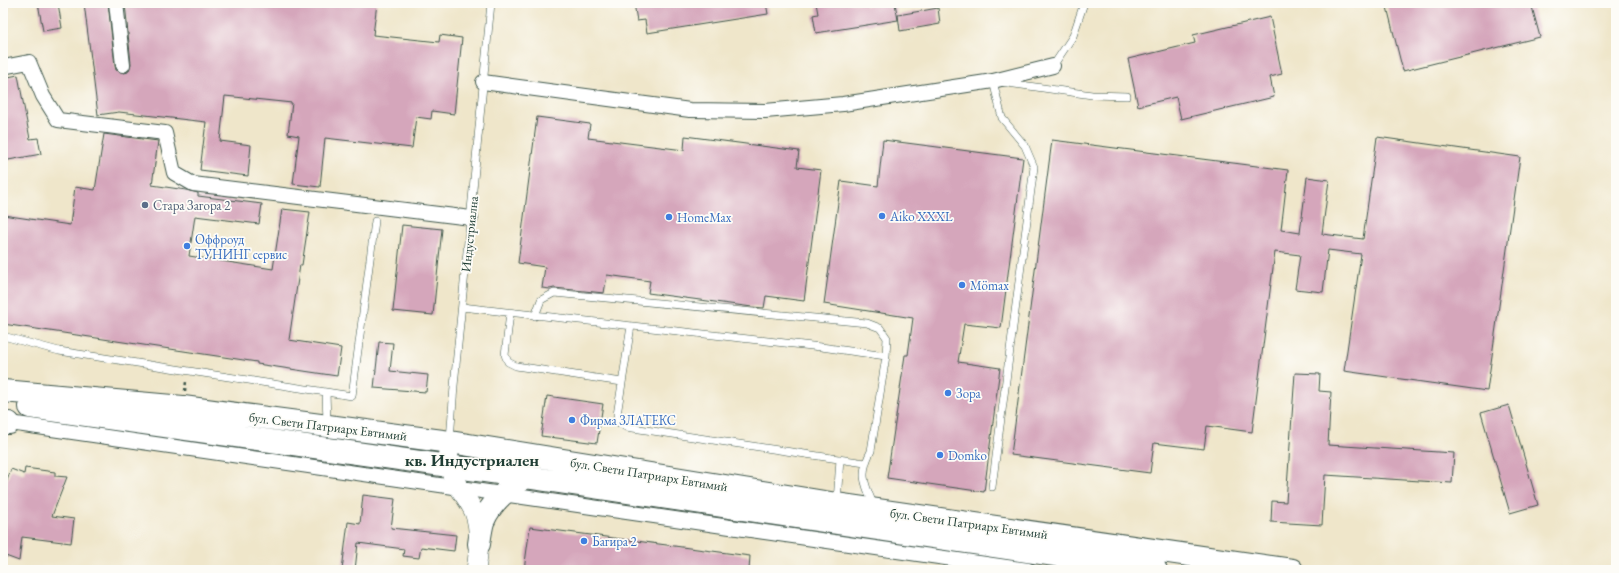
<svg xmlns="http://www.w3.org/2000/svg" width="1619" height="573" font-family="'EB Garamond',serif">
  <style>
    .building { fill: #d5a6bb }
    .lines { fill: none; stroke-linecap: round; stroke-linejoin: round }
    .lane-casing { stroke: #3e564a; stroke-width: 8 }
    .street-casing { stroke: #3e564a; stroke-width: 16 }
    .secondary-casing { stroke: #3e564a; stroke-width: 20 }
    .primary-casing { stroke: #3e564a; stroke-width: 24 }
    .path { stroke: #3e564a; stroke-width: 2.5; stroke-dasharray: 3 3; stroke-linecap: butt }
    .lane { stroke: #fff; stroke-width: 7 }
    .street { stroke: #fff; stroke-width: 14 }
    .secondary { stroke: #fff; stroke-width: 19 }
    .primary { stroke: #fff; stroke-width: 22 }
    .service-dot { fill: #5c6f8a; stroke: #fdfcf7; stroke-width: 1.5 }
    .shop-dot { fill: #3f7fe0; stroke: #fdfcf7; stroke-width: 1.5 }
    .labels { text-anchor: middle; stroke-width: 3.5; stroke-linejoin: round; paint-order: stroke }
    .service-label { font-size: 13px; fill: #4e5e75; stroke: #fdfcf7; text-anchor: start }
    .shop-label { font-size: 13px; fill: #366cbe; stroke: #fdfcf7; text-anchor: start }
    .street-label { font-size: 13px; fill: #1f3d34; stroke: #fdfcf7 }
    .district-label { font-size: 17px; font-weight: bold; fill: #1f3d34; stroke: #fdfcf7 }
  </style>
  <rect width="100%" height="100%" fill="#fdfcf7"/>
  <filter id="ink" filterUnits="userSpaceOnUse"><feTurbulence type="fractalNoise" baseFrequency=".025" numOctaves="2"/><feDisplacementMap in="SourceGraphic" scale="8" xChannelSelector="R" yChannelSelector="G"/><feConvolveMatrix kernelMatrix="1 2 1 2 8 2 1 2 1" color-interpolation-filters="sRGB"/></filter>
  <filter id="wash" filterUnits="userSpaceOnUse"><feTurbulence type="fractalNoise" baseFrequency=".012" numOctaves="4" result="noise"/><feDisplacementMap in="SourceGraphic" scale="16" xChannelSelector="R" yChannelSelector="G"/><feGaussianBlur stdDeviation="0.9" result="paint"/><feColorMatrix in="noise" values="0 0 0 0 0 0 0 0 0 0 0 0 0 0 0 0 0 1.4 0 .05"/><feComposite in="paint" operator="in"/></filter>
  <g filter="url(#wash)">
    <rect width="100%" height="100%" fill="#efe6ca"/>
    <g id="blocks">
      <path class="building" d="M38,3H58L62,28L43,31Z
        M84,3H108L115,66L116,70L124,73L128,72L131,64L125,3H377L373,35L439,42L440,35L462,38L454,114L432,111L431,119L416,117L412,148L325,138L320,187L293,184L299,136L288,134L292,103L225,96L220,141L251,145L248,176L200,170L206,122L119,112L98,115Z
        M634,3H766L768,14L647,33L645,20L637,21Z
        M816,3H865V6L895,3L898,20L816,33L813,15L818,14Z
        M1386,3H1531L1540,37L1403,71Z
        M938,8L940,24L900,31L898,15Z
        M1270,17L1282,74L1270,77L1274,97L1181,119L1176,97L1138,106L1128,59L1195,43L1193,35Z
        M18,75L30,139L38,138L41,154L3,161V78Z
        M537,117L590,124L588,138L684,150L685,136L799,151L797,167L821,170L804,301L766,296L764,308L752,307L648,293L650,281L607,275L604,293L554,288L550,289L542,288L545,267L518,263Z
        M104,134L158,141L152,185L186,190L198,193V196L262,204L259,224L195,216L189,256L273,269L282,209L310,212L302,265H300L289,340L341,348L337,376L257,364V362L3,324V215L70,225L75,187L95,190Z
        M1377,137L1520,157L1487,391L1344,371L1361,254L1328,250L1323,292L1295,289L1300,255L1275,252L1252,432L1207,426L1204,449L1154,443L1150,473L1011,455L1052,140L1288,170L1281,230L1300,233L1307,177L1329,180L1322,234L1363,239Z
        M883,140L1023,158L1001,328L964,324L958,362L1000,368L984,492L887,478L905,355H908L913,318L824,304L841,181L878,186Z
        M402,225L442,229L433,315L393,311Z
        M379,342L393,343L390,371L428,375L426,392L374,388Z
        M1295,373L1320,374L1319,391L1331,392L1328,445L1454,453L1452,483L1325,475L1322,525L1271,522L1272,501L1286,502Z
        M547,396L603,404L597,443L541,436Z
        M1509,405L1538,505L1510,513L1481,413Z
        M25,468L55,472V476L67,477L52,516L74,519L71,543L22,537L19,561L3,555V492L11,469L24,474Z
        M363,495L395,499L391,528L456,535L454,551L421,547L419,558L403,556L404,549L358,543L355,570H342L348,522L360,524Z
        M530,527L750,556L749,570H524Z"/>
    </g>
  </g>
  <g filter="url(#ink)">
    <use href="#blocks" fill-opacity="0" stroke="#3e564a" stroke-width="1"/>
    <g class="lines">
      <g class="lane-casing">
        <path id="lane" d="M1053,66L1073,36L1084,3
          M462,307L821,347L886,356
          M510,313L505,355L508,362L516,366L622,382
          M535,316L541,300L554,293L867,323L880,328L887,338L886,356L871,451C859,474 864,483 874,506
          M631,326L617,415L619,423L626,427L865,463
          M3,336L59,351L352,396L375,221
          M326,392L327,423
          M450,440L454,386L491,3
          M992,487L1034,167L1025,146L1002,118L993,81L1092,95L1127,96
          M837,502L840,459"/>
      </g>
      <g class="street-casing">
        <path id="street" d="M116,3L123,65
          M3,67L29,62L43,96L58,120L165,133L174,173L193,184L471,218
          M483,82L690,110L765,111L843,104L993,81L1053,66
          M3,422L1028,570"/>
      </g>
      <g class="secondary-casing">
        <path id="secondary" d="M450,442C450,449 447,459 449,466C453,484 467,496 474,512C481,530 479,551 476,570"/>
      </g>
      <g class="primary-casing">
        <path id="primary" d="M3,391L183,407L450,442L837,504L1292,570
          M30,407L526,477L1156,570
          M3,423H9
          M479,544C480,537 481,529 483,522C491,502 508,488 526,477"/>
      </g>
      <path class="path" d="M185,391L186,381"/>
      <use href="#lane" class="lane"/>
      <use href="#street" class="street"/>
      <use href="#secondary" class="secondary"/>
      <use href="#primary" class="primary"/>
    </g>
  </g>
  <circle class="service-dot" cx="145" cy="205" r="4"/>
  <g class="shop-dot">
    <circle cx="882" cy="216" r="4"/>
    <circle cx="669" cy="217" r="4"/>
    <circle cx="187" cy="246" r="4"/>
    <circle cx="962" cy="285" r="4"/>
    <circle cx="948" cy="393" r="4"/>
    <circle cx="572" cy="420" r="4"/>
    <circle cx="940" cy="455" r="4"/>
    <circle cx="584" cy="541" r="4"/>
  </g>
  <g class="labels">
    <g class="service-label">
      <text x="153" y="210">Стара Загора 2</text>
    </g>
    <g class="shop-label">
      <text x="890" y="221">Aiko XXXL</text>
      <text x="677" y="222">HomeMax</text>
      <text x="195" y="244">Оффроуд<tspan x="195" dy="15">ТУНИНГ сервис</tspan></text>
      <text x="970" y="290">Mömax</text>
      <text x="956" y="398">Зора</text>
      <text x="580" y="425">Фирма ЗЛАТЕКС</text>
      <text x="948" y="460">Domko</text>
      <text x="592" y="546">Багира 2</text>
    </g>
    <g class="street-label">
      <text transform="translate(469 234) rotate(-84)" y="5">Индустриална</text>
      <text transform="translate(328 426) rotate(7)" y="5">бул. Свети Патриарх Евтимий</text>
      <text transform="translate(649 474) rotate(9)" y="5">бул. Свети Патриарх Евтимий</text>
      <text transform="translate(969 523) rotate(8)" y="5">бул. Свети Патриарх Евтимий</text>
    </g>
    <g class="district-label">
      <text x="472" y="466">кв. Индустриален</text>
    </g>
  </g>
  <rect width="1619" height="573" fill="none" stroke="#fdfcf7" stroke-width="16"/>
</svg>
